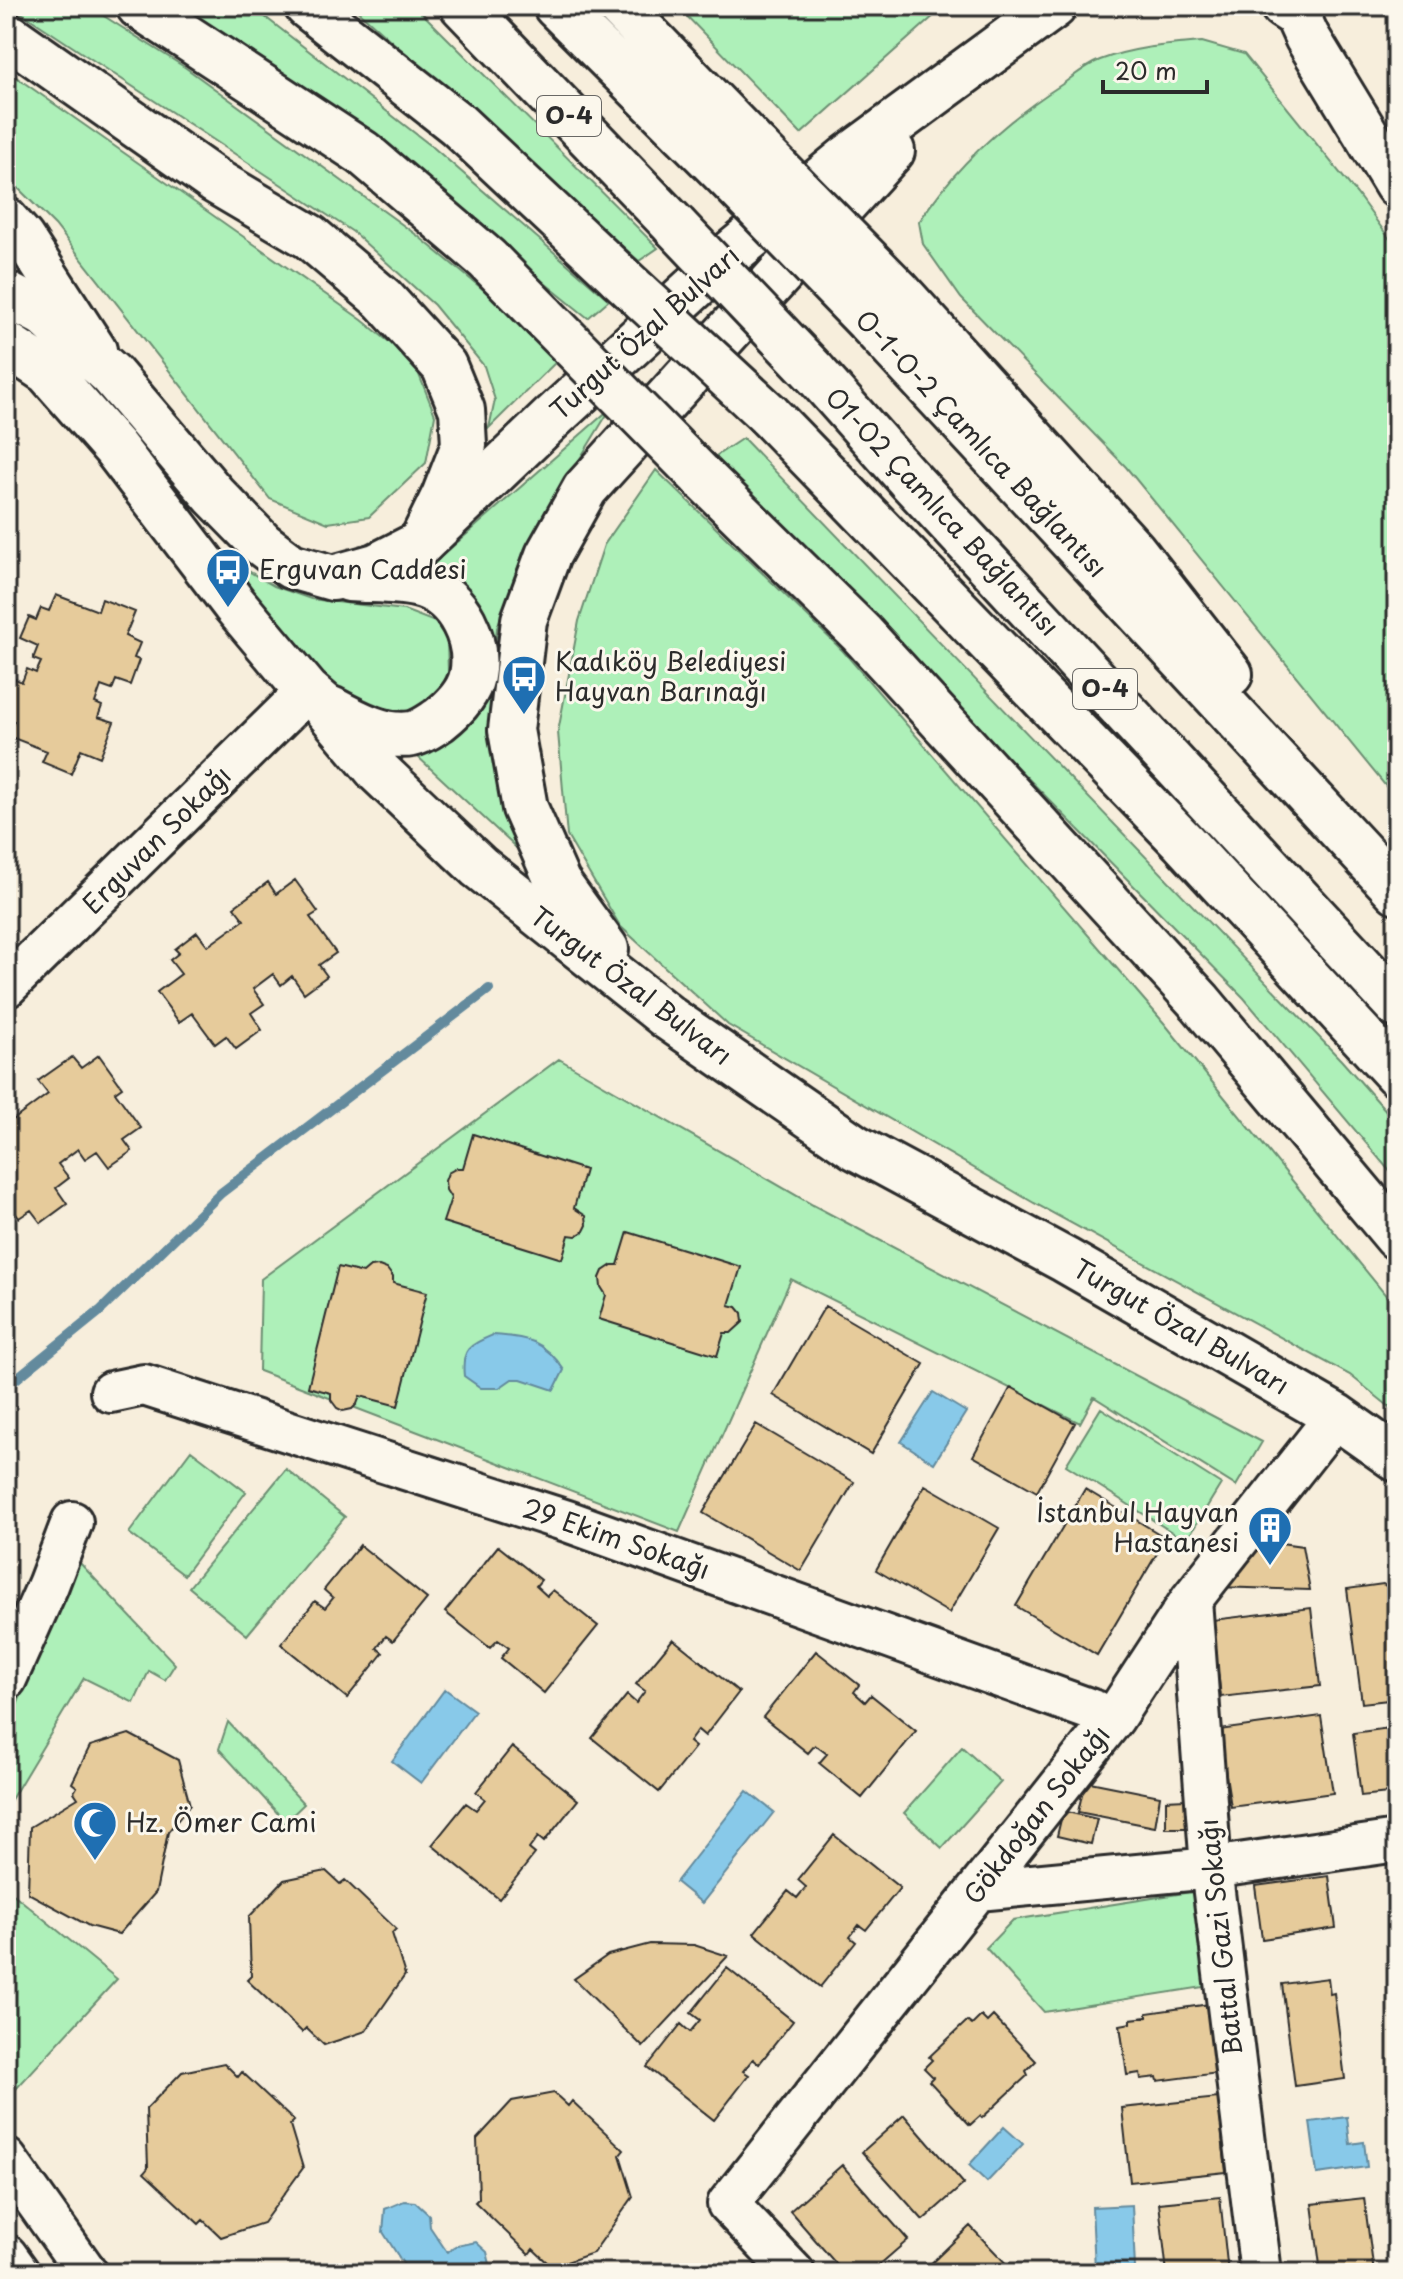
<svg xmlns="http://www.w3.org/2000/svg" width="1403" height="2279" font-family="'Playpen Sans',sans-serif">
  <style>
    .green { fill: #aef0b9; stroke: #6c8e72; stroke-width: 2 }
    .water { fill: #88c9e9; stroke: #638a9d; stroke-width: 2 }
    .lines { fill: none; stroke-linecap: round; stroke-linejoin: round }
    .stream { stroke: #638a9d; stroke-width: 10 }
    .building { fill: #e6cb9b; stroke: #2b2b2b; stroke-width: 2 }
    .minor-casing { stroke: #2b2b2b; stroke-width: 46 }
    .major-casing { stroke: #2b2b2b; stroke-width: 50 }
    .highway-casing { stroke: #2b2b2b; stroke-width: 50 }
    .minor { stroke: #fbf7ec; stroke-width: 40 }
    .major { stroke: #fbf7ec; stroke-width: 44 }
    .highway { stroke: #fbf7ec; stroke-width: 44 }
    .highway-bridge-casing { stroke: #2b2b2b; stroke-width: 50; stroke-linecap: butt }
    .highway-bridge { stroke: #fbf7ec; stroke-width: 44 }
    .labels { text-anchor: middle; stroke-width: 6; stroke-linejoin: round; paint-order: stroke }
    .shield { fill: #fbf7ec; stroke: #696865; stroke-width: 2 }
    .shield-label { font-size: 24px; font-weight: bold; fill: #2b2b2b }
    .street-label { font-size: 26px; fill: #2b2b2b; stroke: #fbf7ec }
    .poi-label { font-size: 26px; fill: #2b2b2b; stroke: #fbf7ec; text-anchor: start }
  </style>
  <rect width="100%" height="100%" fill="#f7eedc"/>
  <filter id="ink" filterUnits="userSpaceOnUse"><feTurbulence type="fractalNoise" baseFrequency=".0125" numOctaves="2"/><feDisplacementMap in="SourceGraphic" scale="16" xChannelSelector="R" yChannelSelector="G"/><feConvolveMatrix kernelMatrix="1 2 1 2 8 2 1 2 1" color-interpolation-filters="sRGB"/></filter>
  <g filter="url(#ink)">
    <path class="green" d="M11,6H88L186,68L418,236L563,355L489,428L495,400L484,366L434,305L353,232Z
      M181,6H251L434,148L609,300L588,318L313,96Z
      M352,6H415L658,248L639,261Z
      M677,6H945L801,134Z
      M1202,42L1244,54L1357,194L1397,249V800L1126,467L961,298L923,244L919,222C955,166 1008,119 1064,83C1075,75 1087,65 1100,60C1133,47 1168,45 1202,42Z
      M6,70L362,320L414,362L435,415L426,463L369,517L328,523L270,499L55,225L6,176Z
      M611,408L524,550L497,628L490,693L504,785L537,867L417,756L450,739L475,707L428,568Z
      M743,438L1341,1060L1397,1123V1180L1244,998L713,458Z
      M656,470L843,651L1164,1023L1397,1309V1413L1350,1375L1034,1203L728,1025L620,926L567,836L558,732L579,621L604,545Z
      M233,562L274,586L311,599L404,610L435,622L447,640L448,672L438,697L414,717L391,719L321,683Z
      M559,1059L813,1205L1262,1442L1236,1486L1094,1397L1080,1423L791,1279L679,1532L259,1371L261,1279Z
      M1101,1408L1221,1484L1186,1541L1066,1465Z
      M191,1450L246,1492L184,1575L129,1533Z
      M286,1469L345,1517L247,1635L189,1587Z
      M78,1561L175,1664L165,1680L149,1671L134,1703L84,1678L6,1808V1731Z
      M228,1722L304,1804L281,1826V1817L219,1749Z
      M962,1747L1001,1782L942,1848L904,1813Z
      M6,1888L117,1979L16,2089L6,2074Z
      M1197,1891L1210,1986L1044,2012L986,1948L1013,1920Z"/>
    <path class="water" d="M493,1335C527,1337 544,1340 564,1370L554,1390L521,1379H512L499,1388H481L464,1376C461,1348 470,1345 493,1335Z
      M933,1392L966,1412L934,1463L901,1442Z
      M445,1689L475,1711L421,1783L392,1761Z
      M747,1791L774,1812L702,1903L676,1882Z
      M1347,2117L1350,2144L1364,2142L1367,2167L1317,2174L1310,2122Z
      M1004,2127L1023,2144L987,2182L969,2165Z
      M404,2201L415,2202L429,2215L430,2227L447,2252L457,2246L476,2242L487,2252L491,2268L487,2273H409L383,2232L385,2209Z
      M1132,2205L1135,2268L1095,2269L1092,2207Z"/>
    <g class="lines">
      <path class="stream" d="M6,1387L100,1311L221,1193L489,989"/>
    </g>
    <path class="building" d="M56,595L98,611L102,599L135,612L125,636L140,643L134,658L139,660L130,685L116,680L112,690L101,686L95,703L102,706L98,717L114,722L100,757L81,749L71,774L42,762L47,751L8,736L14,721L6,717V675L22,682L27,669L36,673L41,662L33,659L38,646L20,638L29,617L36,620L41,608L49,611Z
      M295,880L318,912L310,917L336,953L319,965L327,976L304,993L292,976L281,985L273,974L253,989L264,1004L251,1013L262,1030L236,1049L226,1036L215,1044L192,1013L179,1022L157,992L181,974L170,960L179,953L175,949L197,932L208,946L244,920L234,907L268,882L276,894Z
      M99,1055L122,1087L115,1092L141,1128L124,1140L132,1151L109,1167L97,1151L85,1159L78,1149L58,1164L69,1178L56,1188L67,1204L41,1223L31,1210L19,1218L6,1200V1112L13,1120L48,1094L38,1081L72,1057L81,1068Z
      M473,1134L585,1170L574,1208L586,1216L587,1225L584,1231L576,1236L569,1235L562,1259L443,1222L451,1198L446,1190L445,1181L448,1173L457,1168H463Z
      M628,1232L741,1267L729,1305L737,1307L742,1313L743,1322L731,1333H724L717,1356L599,1319L606,1295L601,1287L600,1278L603,1271L612,1265H618Z
      M379,1266L387,1269L393,1277V1283L427,1292L398,1406L360,1396L357,1404L352,1409L343,1411L337,1408L331,1400V1393L308,1387L338,1267L363,1273L370,1267Z
      M825,1306L924,1364L871,1454L773,1395Z
      M1011,1387L1075,1423L1037,1492L973,1456Z
      M756,1424L854,1482L801,1571L703,1513Z
      M925,1485L999,1528L949,1613L876,1570Z
      M1085,1489L1166,1538L1097,1655L1016,1606Z
      M1259,1540L1302,1546L1310,1590L1216,1587Z
      M360,1545L427,1599L393,1641L386,1636L377,1648L383,1653L347,1698L281,1644L315,1601L325,1608L333,1598L324,1590Z
      M498,1546L541,1580L536,1586L547,1596L553,1590L598,1626L544,1693L501,1658L509,1648L498,1640L490,1648L445,1612Z
      M1383,1584L1397,1594V1699L1362,1703L1347,1589Z
      M1311,1608L1320,1686L1221,1697L1212,1620Z
      M673,1639L739,1692L705,1736L698,1730L689,1742L695,1747L659,1792L592,1738L627,1695L636,1703L645,1691L636,1684Z
      M816,1651L859,1685L854,1692L865,1702L871,1695L916,1731L862,1798L819,1763L827,1754L815,1745L808,1753L763,1717Z
      M1321,1716L1333,1793L1231,1807L1219,1730Z
      M1397,1727V1792L1361,1796L1353,1733Z
      M129,1734L178,1760L190,1805L168,1832L156,1892L119,1934L89,1926L28,1893L30,1827L78,1798L74,1792L77,1787L72,1783L90,1746Z
      M512,1747L578,1800L544,1842L538,1837L529,1849L535,1854L499,1899L432,1845L466,1803L476,1810L485,1799L476,1792Z
      M1085,1781L1160,1796L1155,1827L1078,1812Z
      M1185,1799L1186,1828H1166V1800Z
      M1063,1811L1097,1819L1091,1844L1057,1836Z
      M834,1835L900,1888L866,1930L859,1925L850,1937L856,1942L820,1987L754,1933L788,1891L797,1898L806,1887L798,1880Z
      M326,1871L340,1884L345,1880L396,1929L392,1933L405,1975L366,2031L324,2045L306,2028L302,2032L247,1980L251,1976L249,1917L284,1880Z
      M1329,1876L1336,1928L1262,1939L1255,1886Z
      M650,1944L694,1945L728,1956L643,2047L574,1979L608,1955Z
      M727,1968L793,2021L759,2064L753,2059L743,2071L749,2075L714,2120L647,2067L681,2024L690,2032L700,2020L691,2013Z
      M1328,1978L1330,1994L1334,1993L1345,2079L1295,2086L1282,1984Z
      M1217,2003L1226,2072L1158,2081L1157,2077L1141,2079L1140,2073L1127,2075L1120,2025L1131,2023V2019L1147,2017V2013Z
      M981,2016L987,2022L993,2016L1036,2061L1026,2071L1028,2075L982,2118L980,2116L970,2125L929,2081L933,2077L924,2068L932,2060L929,2057L967,2021L972,2025Z
      M224,2063L238,2077L242,2072L294,2121L290,2125L303,2168L263,2223L221,2237L203,2220L199,2224L144,2173L148,2168L146,2109L182,2072Z
      M554,2093L568,2106L572,2101L624,2150L620,2155L633,2197L593,2253L552,2267L533,2249L529,2254L475,2202L479,2198L477,2139L512,2101Z
      M1218,2098L1226,2172L1130,2182L1122,2108Z
      M904,2115L964,2184L923,2220L862,2152Z
      M842,2165L908,2240L870,2273H844L790,2211Z
      M1220,2197L1228,2273H1167L1159,2203Z
      M1364,2198L1374,2273H1321L1312,2204Z
      M970,2226L1015,2273H921Z"/>
    <g class="lines">
      <g class="minor-casing">
        <path id="minor" d="M6,218L23,237L96,350
          M6,987L307,691
          M111,1392L144,1385L567,1521L1114,1718
          M1191,1600L1211,1868L1261,2273
          M6,1679L48,1585L72,1522
          M978,1890L1211,1868L1397,1841
          M6,2159L87,2273
          M6,2255L19,2273
          M794,2273L728,2204L1114,1718L1191,1600L1336,1416"/>
      </g>
      <g class="major-casing">
        <path id="major" d="M1283,6L1297,15L1307,37L1397,185
          M6,294L44,314L111,374L214,495L262,544L291,566L333,578L376,566L421,543L552,418L735,250L847,158L1054,6
          M6,344L48,372L114,447L234,604L307,691L322,704L379,772L479,867L670,1019L855,1147L1065,1260L1336,1416L1397,1459
          M331,709C353,721 385,739 412,734C422,732 431,725 439,720C453,709 468,694 472,676C479,640 459,598 423,586C400,579 373,581 349,579
          M606,949L558,883L525,808L511,730L524,620L548,555L585,489L892,151"/>
      </g>
      <g class="highway-casing">
        <path id="highway" d="M139,6L363,153L487,259L544,317
          M307,6L457,124L620,277
          M463,6L675,226
          M556,6L728,177
          M619,6L758,149
          M6,34L215,181L310,237L383,299L444,366L462,410L464,445L444,496L421,543
          M899,292L1133,550L1230,674
          M868,321L1397,891
          M814,372L908,478L1397,1005
          M768,414L1183,842L1397,1074
          M700,475L861,633L1200,1002L1397,1237"/>
      </g>
      <use href="#minor" class="minor"/>
      <use href="#major" class="major"/>
      <use href="#highway" class="highway"/>
      <g class="highway-bridge-casing">
        <path id="highway-bridge" d="M758,149L899,292
          M728,177L868,321
          M675,226L814,372
          M620,277L768,414
          M544,317L700,475"/>
      </g>
      <use href="#highway-bridge" class="highway-bridge"/>
    </g>
  </g>
  <defs>
    <g id="bus-pin" transform="scale(2.3)"><path d="M0 17L-7.5 6A9.5 9.5 0 1 1 7.5 6Z" fill="#1f6fb2" stroke="#fbf7ec"/><path d="M-5-6H5V4H4V6H2V4H-2V6H-4V4H-5ZM-3.5-4V0h7V-4ZM-3.5 1.2v1.5H-2V1.2ZM2 1.2v1.5H3.5V1.2Z" fill="#fff"/></g>
    <g id="building-pin" transform="scale(2.3)"><path d="M0 17L-7.5 6A9.5 9.5 0 1 1 7.5 6Z" fill="#1f6fb2" stroke="#fbf7ec"/><path d="M-4-6H4V6H1V3H-1V6H-4ZM-2.5-4.3h1.7v1.8h-1.7ZM.8-4.3h1.7v1.8H.8ZM-2.5-1h1.7V.8h-1.7ZM.8-1h1.7V.8H.8Z" fill="#fff"/></g>
    <g id="mosque-pin" transform="scale(2.3)"><path d="M0 17L-7.5 6A9.5 9.5 0 1 1 7.5 6Z" fill="#1f6fb2" stroke="#fbf7ec"/><path d="M3.5-4.9A6 6 0 1 0 3.5 4.9A5 5 0 1 1 3.5-4.9Z" fill="#fff"/></g>
  </defs>
  <g fill-rule="evenodd">
    <use href="#bus-pin" x="228" y="570"/>
    <use href="#bus-pin" x="524" y="677"/>
    <use href="#building-pin" x="1270" y="1528"/>
    <use href="#mosque-pin" x="95" y="1823"/>
  </g>
  <g class="labels">
    <g class="shield">
      <rect x="537" y="96" width="64" height="40" rx="6"/>
      <rect x="1073" y="669" width="64" height="40" rx="6"/>
    </g>
    <g class="shield-label">
      <text x="569" y="124">O-4</text>
      <text x="1105" y="697">O-4</text>
    </g>
    <g class="street-label">
      <text transform="translate(645 333) rotate(-42)" y="9">Turgut Özal Bulvarı</text>
      <text transform="translate(981 444) rotate(47)" y="9">O-1-O-2 Çamlıca Bağlantısı</text>
      <text transform="translate(942 512) rotate(47)" y="9">O1-O2 Çamlıca Bağlantısı</text>
      <text transform="translate(157 840) rotate(-45)" y="9">Erguvan Sokağı</text>
      <text transform="translate(631 986) rotate(37)" y="9">Turgut Özal Bulvarı</text>
      <text transform="translate(1181 1327) rotate(30)" y="9">Turgut Özal Bulvarı</text>
      <text transform="translate(616 1539) rotate(19)" y="9">29 Ekim Sokağı</text>
      <text transform="translate(1037 1815) rotate(-52)" y="9">Gökdoğan Sokağı</text>
      <text transform="translate(1221 1937) rotate(-96)" y="9">Battal Gazi Sokağı</text>
    </g>
    <g class="poi-label">
      <text x="259" y="579">Erguvan Caddesi</text>
      <text x="555" y="671">Kadıköy Belediyesi<tspan x="555" dy="30">Hayvan Barınağı</tspan></text>
      <text x="1239" y="1522" text-anchor="end">İstanbul Hayvan<tspan x="1239" dy="30">Hastanesi</tspan></text>
      <text x="126" y="1832">Hz. Ömer Cami</text>
    </g>
  </g>
  <rect width="1403" height="2279" fill="none" stroke="#fbf7ec" stroke-width="32"/>
  <rect x="16" y="16" width="1371" height="2247" fill="none" stroke="#2b2b2b" stroke-width="3" filter="url(#ink)"/>
  <path d="M1103 80v12h104v-12" fill="none" stroke="#2b2b2b" stroke-width="4"/>
  <text x="1115" y="80" font-size="24" fill="#2b2b2b" stroke="#fbf7ec" stroke-width="6" paint-order="stroke">20 m</text>
</svg>
